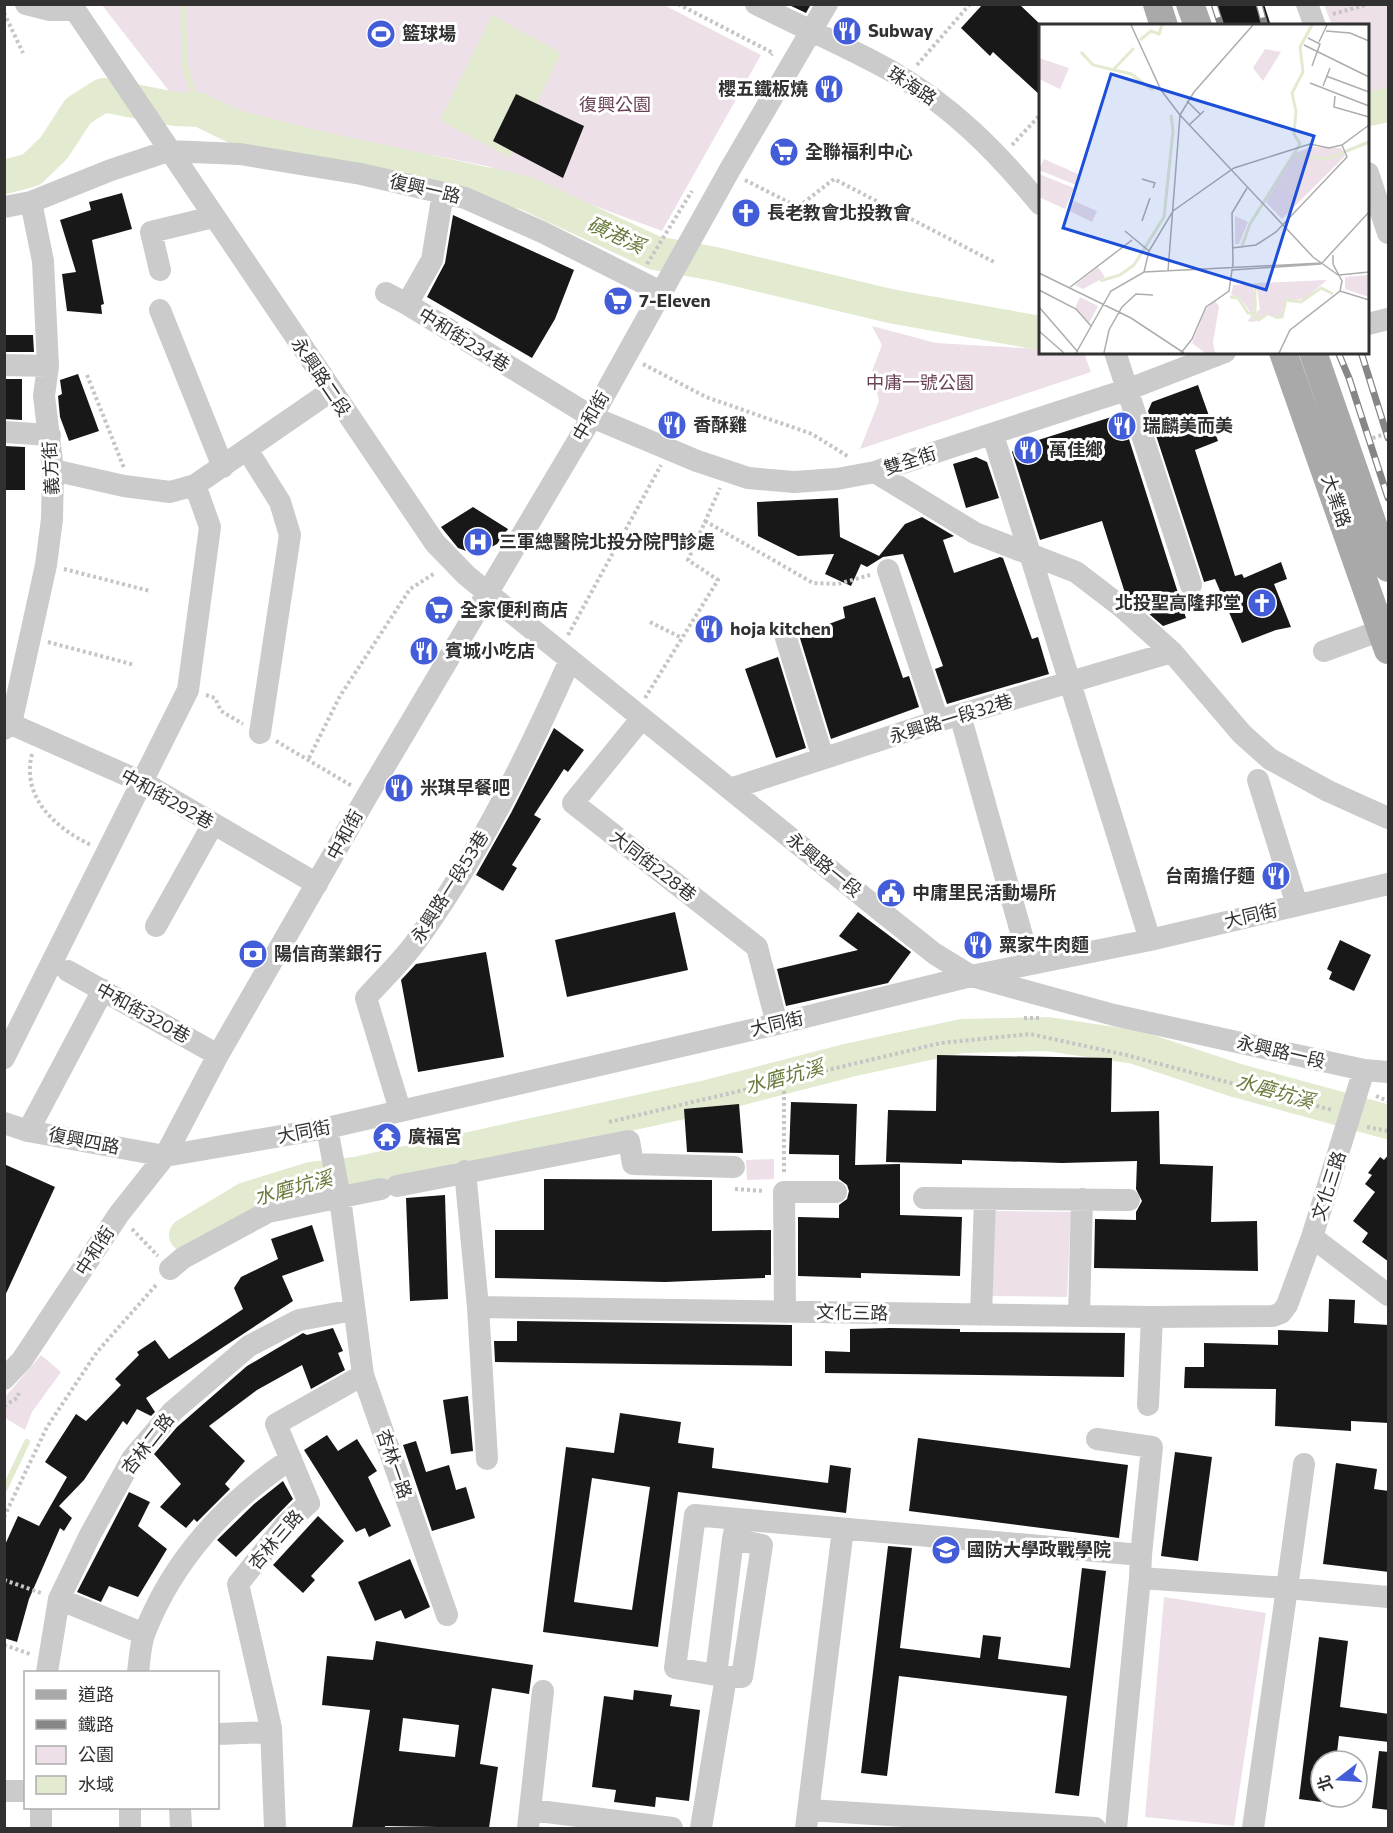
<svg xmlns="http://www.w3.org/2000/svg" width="1393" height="1833" font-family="Commissioner,'Noto Sans TC',sans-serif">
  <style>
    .green { fill: #ede0e8 }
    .water { fill: #e2eacf }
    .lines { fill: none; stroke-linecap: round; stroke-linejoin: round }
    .stream { stroke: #e2eacf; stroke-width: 6 }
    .river { stroke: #e2eacf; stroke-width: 34 }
    .building { fill: #181818; fill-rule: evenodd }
    .path { stroke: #c5c5c5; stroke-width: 4; stroke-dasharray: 3 3; stroke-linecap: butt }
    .minor { stroke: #cbcbcb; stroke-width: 22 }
    .major { stroke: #a9a9a9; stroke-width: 28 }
    .rail-casing { stroke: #868686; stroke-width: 7 }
    .rail { stroke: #fff; stroke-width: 4.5; stroke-dasharray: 14; stroke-linecap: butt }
    .labels { text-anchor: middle; stroke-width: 6; stroke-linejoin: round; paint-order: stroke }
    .poi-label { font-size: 18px; font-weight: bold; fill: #313131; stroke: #fff; text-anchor: start }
    .street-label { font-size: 18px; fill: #313131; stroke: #fff }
    .park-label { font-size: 18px; fill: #6a4158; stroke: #fff }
    .water-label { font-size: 20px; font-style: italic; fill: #697b3c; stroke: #fff }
    .inset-river { fill: none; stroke: #e2eacf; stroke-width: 3 }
    .inset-road { fill: none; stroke: #adadad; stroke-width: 1.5 }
    .view { fill: #1d4ed8; fill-opacity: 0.15; stroke: #1d4ed8; stroke-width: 3 }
    .inset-edge { fill: none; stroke: #313131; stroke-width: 3 }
  </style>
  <rect width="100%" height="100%" fill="#fff"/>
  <path class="green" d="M102,5H664L761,55L662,231L487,166L291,127L183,109Z
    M1324,5H1388V99L1368,104V26L1332,25Z
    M872,326L936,343L1040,349V352L1084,353L1091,372L860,449L879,401L872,371L882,345Z
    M774,1159V1179L747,1180L746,1160Z
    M993,1211L1071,1212L1067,1297L991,1296Z
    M41,1355L61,1372L32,1412L25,1430L5,1418V1397Z
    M1164,1597L1266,1613L1234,1826L1145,1817Z"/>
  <path class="water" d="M492,15L561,53L510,158L440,120Z"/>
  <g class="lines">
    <path class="stream" d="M183,4L185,68L200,110
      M4,1490L27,1442"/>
    <path class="river" d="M1368,109L1388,105
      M4,177L31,170L54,148L78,111L103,95L175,109L200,110L233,126L310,146L526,193L655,253L715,264L890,306L1040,333
      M186,1235L246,1199L311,1179L355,1174L711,1096L850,1060L962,1036L1047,1034L1135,1047L1235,1080L1388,1122"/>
  </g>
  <path class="building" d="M787,4H811L806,13Z
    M983,4H1019L1041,25V96L993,52L990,56L961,28Z
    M1211,4H1264L1271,26H1218Z
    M516,94L584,126L563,178L493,141Z
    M122,193L132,229L92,240L104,304L101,305L102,314L67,311L62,274L76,272L60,220L91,210L89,202Z
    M453,215L574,270L555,319L532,358L427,297L445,263Z
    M4,335H33L34,352H4Z
    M78,374L99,431L69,441L60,417L58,396L62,394L60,380Z
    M4,379H22V420L4,419Z
    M1198,385L1218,441L1195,450L1235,576L1242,574L1244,578L1281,562L1287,579L1274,584L1291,627L1276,630L1242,643L1215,579L1204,582L1148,411L1152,402Z
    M1121,414L1186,618L1163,626L1125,593L1102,521L1040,540L1012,452L1016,447Z
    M4,446L25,447V490H4Z
    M976,457L987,462L999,498L966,508L953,464Z
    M838,498L840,537L879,556L905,524L922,517L954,536L943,540L954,573L1000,557L1003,558L1032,639L1038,637L1049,674L947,704L935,669L943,666L903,554L883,557L867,567L861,564L851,586L825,574L834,554L798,556L758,536L757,502Z
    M473,507L508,529L497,544L482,552L472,553L458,548L441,527Z
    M875,597L903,678L909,676L919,707L831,739L799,635L845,618L843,607Z
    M778,657L806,748L776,758L745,669Z
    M554,728L584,750L568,772L564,769L534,815L541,819L512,865L517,868L503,891L476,875L511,813Z
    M675,912L688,970L567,997L555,940Z
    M858,912L911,952L888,983L786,1006L777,969L858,950L839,936Z
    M1340,940L1371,955L1354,991L1329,979L1332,972L1327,969Z
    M486,952L504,1057L418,1072L401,980L416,964Z
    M937,1055L1112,1058L1111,1112L1159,1111L1160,1164L1213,1166L1211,1222L1257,1221L1258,1271L1094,1268L1095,1219L1136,1220V1212L1142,1201L1136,1189L1137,1161L1062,1163L962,1160V1164L886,1162L888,1110L936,1111Z
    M791,1102L857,1104L855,1165L900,1164V1215L962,1217L960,1276L861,1273V1278L798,1276V1217L839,1218V1205L847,1199L849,1191L847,1185L839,1179V1155L789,1154Z
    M739,1104L743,1153L687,1152L684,1109Z
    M1389,1154V1262L1362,1242L1368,1233L1353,1221L1375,1192L1365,1184L1372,1175L1368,1173L1380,1157L1384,1160Z
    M4,1164L55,1187L4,1298Z
    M544,1179L712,1180V1231L771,1230V1275H765V1278L665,1282L495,1278V1230H544Z
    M445,1195L448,1299L410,1301L406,1198Z
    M312,1225L324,1261L282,1276L293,1301L146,1398L155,1412L151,1416L137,1409L127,1425L123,1421L84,1480L59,1506L72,1518L64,1531L60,1528L29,1599L17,1642L4,1638V1547L18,1516L39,1526L67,1477L45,1462L76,1414L86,1421L121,1385L115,1379L139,1355L137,1352L155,1340L169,1359L243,1309L234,1288L241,1277L278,1259L271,1239Z
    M1329,1299L1355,1300L1354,1323L1389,1325V1423L1351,1421V1431L1275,1426L1276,1389L1184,1388L1185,1367H1204V1343L1278,1345V1330L1328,1332Z
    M517,1321L792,1325V1366L495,1362L494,1341H517Z
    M333,1328L343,1351L338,1353L345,1370L311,1389L302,1365L257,1390L209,1426L245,1461L225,1484L230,1489L197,1522L194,1519L186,1528L160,1507L181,1484L154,1454L177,1427L247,1366L303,1333L307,1335Z
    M890,1328L960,1329V1332L1125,1333L1124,1377L825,1373V1351L850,1352V1329Z
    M468,1396L473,1451L451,1454L443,1400Z
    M620,1413L681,1422L678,1443L714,1448L712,1468L828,1483L830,1465L851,1468L846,1513L678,1492L658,1647L543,1632L566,1447L614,1453ZM592,1478L650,1487L632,1610L574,1602Z
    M327,1435L338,1451L357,1439L377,1471L368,1477L391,1526L369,1537L365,1528L356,1532L304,1450Z
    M918,1438L1128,1465L1119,1538L909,1511Z
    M416,1441L426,1472L449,1465L456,1490L466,1487L475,1518L432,1531L403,1445Z
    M1175,1452L1212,1457L1198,1561L1161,1556Z
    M1336,1463L1377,1469L1374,1489L1389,1491V1572L1323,1564Z
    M283,1481L293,1499L236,1557L217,1540L254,1504Z
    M129,1492L150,1502L138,1526L167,1549L138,1597L109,1586L101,1602L77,1592Z
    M318,1516L344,1541L311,1576L315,1580L303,1593L273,1565Z
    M888,1546L912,1548L900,1648L980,1658L983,1635L1001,1637L998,1659L1070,1668L1082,1568L1106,1571L1079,1796L1055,1793L1067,1696L899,1676L887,1776L861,1773Z
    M410,1559L430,1607L405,1619L401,1610L375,1621L358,1582Z
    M1319,1637L1348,1641L1340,1707L1389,1714V1742L1339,1736L1336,1761H1321V1802L1299,1799Z
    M376,1641L533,1665L529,1694L492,1688L480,1764L498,1767L489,1828L385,1826V1828H352L370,1710L322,1705L327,1656L373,1660ZM403,1718L459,1725L455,1757L399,1751Z
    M634,1690L672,1695L670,1706L700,1710L689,1801L656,1797L655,1807L614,1802L616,1790L592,1787L604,1696L633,1700Z
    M1379,1751L1389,1752V1810L1372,1808Z"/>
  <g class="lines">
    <path class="path" d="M678,4L773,53L771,55
      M4,13L23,53
      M1333,14L1369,4
      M917,65L970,4
      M1012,145L1040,115
      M745,180L798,207L834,179L994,262
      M647,264L692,191
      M643,364L706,397L812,434L849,457
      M87,375L124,468
      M1367,440L1388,433
      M705,521L813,583L838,584L870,575
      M64,569L150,591
      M650,622L682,638
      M568,635L661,465
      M48,642L135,665
      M206,695L215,698L221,711L243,724
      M645,698L718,580L688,560L720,488
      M276,741L352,786
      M32,754C21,797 55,828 91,845
      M309,758L340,696L410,589L435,573
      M1024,1018H1041
      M784,1091V1172
      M1376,1096L1388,1101
      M609,1122L941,1043L1030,1034L1126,1055L1332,1110
      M1367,1127L1388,1131
      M735,1189L764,1191
      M132,1229L158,1256
      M4,1406L17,1398L19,1393
      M4,1517L47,1427L97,1352L157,1284
      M4,1580L41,1593
      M4,1645L30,1654"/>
    <path class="minor" d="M26,4L50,10H75
      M75,4V10L435,543L466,575L506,608L882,912L935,954L971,976L1114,1015L1364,1070L1388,1072
      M756,4C801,27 848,47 891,71C951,105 997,152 1040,204
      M1307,4L1315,26
      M1368,173L1388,233
      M443,193L432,260L407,304L592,417L697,461L748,478L794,482L837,479L875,472L1129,389L1225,352
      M4,207L31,202L111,170L168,151L240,154L361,174L465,198L542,232L661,292
      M160,270L151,232L213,217
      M386,293L407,304
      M160,310L223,467
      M1368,324L1388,319
      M1115,352L1191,585
      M4,365L48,366
      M4,432L50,435
      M993,435L1150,940
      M248,451L280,502L290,535L260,733
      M53,470L124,486L170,492L195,485L331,391
      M875,472L975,533L1076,572L1123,608L1172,652L1242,734L1270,759L1328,791L1388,818
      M888,570L938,721
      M786,638L823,758
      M1324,651L1382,630
      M960,715L1030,964
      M642,718L573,803L757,947L777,1024
      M11,724L144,783L317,884
      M4,729L11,724L46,565L52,519L53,470L44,396L48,366L43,261L31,202
      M1258,780L1297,905
      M730,789L938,721L1172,652
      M156,926L213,824
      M68,971L218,1055
      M4,1058L188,690L210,527L195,485
      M400,1110L366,998C382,980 400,963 415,943C478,856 526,759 570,660
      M4,1123L28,1131L165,1156L327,1128L777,1024L971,976L1150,940L1388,884
      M327,1128L340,1198L363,1375L447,1615
      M28,1131L103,990
      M465,1171L478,1307L1152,1317L1273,1316L1281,1313L1287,1305L1312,1237L1364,1070
      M397,1186L629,1141L633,1164L734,1167
      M924,1198L1129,1200
      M1312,1237L1388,1295
      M170,1269L183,1258L268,1212L381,1189
      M478,1307L487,1459
      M785,1312L784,1192H836
      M981,1315L985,1199
      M1079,1316L1082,1199
      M4,1379L22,1360L119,1214L165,1156L218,1055L367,796L592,417L729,171L827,4
      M1148,1405L1152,1317
      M1097,1439L1152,1447L1141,1555
      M59,1599L144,1634
      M47,1672L59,1599L90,1535L132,1459L173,1411L249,1346L299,1320L354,1310
      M138,1672C140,1659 140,1644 145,1632C173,1560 227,1501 291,1459
      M716,1675L675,1668L695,1515L737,1519
      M726,1677L716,1675L733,1539
      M218,1734L271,1732
      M4,1791H26
      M130,1808V1828
      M180,1808L181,1828
      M531,1810L672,1828
      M809,1810L1095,1828
      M41,1828V1808
      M275,1828L271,1728L238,1584L286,1524L309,1503L276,1424L363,1375
      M528,1828L543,1691
      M701,1828L726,1677H742L762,1545L733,1539L737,1519L1141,1555L1140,1578
      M806,1828L843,1529
      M1116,1828L1140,1578L1287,1588L1304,1464
      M1253,1828L1287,1588L1388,1597"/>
    <path class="major" d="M1157,4L1164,26
      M1190,4L1198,26
      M1283,352L1388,650
      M1313,352L1388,568"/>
    <g class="rail-casing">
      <path id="rail" d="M1214,4L1221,26
        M1259,4L1265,26
        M1338,352L1349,378L1388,498
        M1361,352L1388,438"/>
    </g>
    <use href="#rail" class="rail"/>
  </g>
  <defs>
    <g id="restaurant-disc" transform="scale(1.5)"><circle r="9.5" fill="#435cd8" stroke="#fff"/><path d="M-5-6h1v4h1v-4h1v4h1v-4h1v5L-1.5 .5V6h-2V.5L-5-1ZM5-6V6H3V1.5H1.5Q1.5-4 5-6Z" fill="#fff"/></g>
    <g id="stadium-disc" transform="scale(1.5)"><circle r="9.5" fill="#435cd8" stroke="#fff"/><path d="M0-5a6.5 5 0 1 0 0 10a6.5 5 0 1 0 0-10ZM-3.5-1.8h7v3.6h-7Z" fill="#fff"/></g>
    <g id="supermarket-disc" transform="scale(1.5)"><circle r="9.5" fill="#435cd8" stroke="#fff"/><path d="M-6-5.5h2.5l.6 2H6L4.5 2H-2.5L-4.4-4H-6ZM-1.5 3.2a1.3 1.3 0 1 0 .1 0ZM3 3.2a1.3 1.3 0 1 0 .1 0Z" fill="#fff"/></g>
    <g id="church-disc" transform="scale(1.5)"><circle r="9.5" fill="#435cd8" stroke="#fff"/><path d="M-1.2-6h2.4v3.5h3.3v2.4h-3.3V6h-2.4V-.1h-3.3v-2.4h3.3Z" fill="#fff"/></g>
    <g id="hospital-disc" transform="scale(1.5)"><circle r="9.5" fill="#435cd8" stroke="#fff"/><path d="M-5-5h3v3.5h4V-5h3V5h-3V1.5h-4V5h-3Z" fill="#fff"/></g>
    <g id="civic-disc" transform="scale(1.5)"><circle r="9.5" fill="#435cd8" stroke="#fff"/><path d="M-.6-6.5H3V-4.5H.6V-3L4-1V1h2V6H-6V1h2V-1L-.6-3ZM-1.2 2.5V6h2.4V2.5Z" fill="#fff"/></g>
    <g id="bank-disc" transform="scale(1.5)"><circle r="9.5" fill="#435cd8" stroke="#fff"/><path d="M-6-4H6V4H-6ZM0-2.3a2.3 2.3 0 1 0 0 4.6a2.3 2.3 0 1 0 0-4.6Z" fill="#fff"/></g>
    <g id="temple-disc" transform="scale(1.5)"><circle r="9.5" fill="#435cd8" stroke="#fff"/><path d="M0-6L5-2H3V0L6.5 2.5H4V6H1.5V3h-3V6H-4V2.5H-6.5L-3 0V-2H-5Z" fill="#fff"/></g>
    <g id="university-disc" transform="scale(1.5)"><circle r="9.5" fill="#435cd8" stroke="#fff"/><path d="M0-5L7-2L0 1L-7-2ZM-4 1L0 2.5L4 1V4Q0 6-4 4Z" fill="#fff"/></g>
  </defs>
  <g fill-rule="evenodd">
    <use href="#restaurant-disc" x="847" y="31"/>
    <use href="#stadium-disc" x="381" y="34"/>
    <use href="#restaurant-disc" x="829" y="89"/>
    <use href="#supermarket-disc" x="784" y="152"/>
    <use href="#church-disc" x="746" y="213"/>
    <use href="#supermarket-disc" x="618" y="301"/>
    <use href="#restaurant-disc" x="672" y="425"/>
    <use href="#restaurant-disc" x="1122" y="426"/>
    <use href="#restaurant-disc" x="1028" y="450"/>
    <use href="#hospital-disc" x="478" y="542"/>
    <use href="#church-disc" x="1262" y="603"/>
    <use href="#supermarket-disc" x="439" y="610"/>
    <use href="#restaurant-disc" x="709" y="629"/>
    <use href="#restaurant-disc" x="424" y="651"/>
    <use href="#restaurant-disc" x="399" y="788"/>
    <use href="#restaurant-disc" x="1276" y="876"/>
    <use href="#civic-disc" x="891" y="893"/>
    <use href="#restaurant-disc" x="978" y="945"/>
    <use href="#bank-disc" x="253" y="954"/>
    <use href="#temple-disc" x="387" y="1137"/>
    <use href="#university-disc" x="946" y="1550"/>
  </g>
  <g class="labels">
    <g class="poi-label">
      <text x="868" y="37">Subway</text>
      <text x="402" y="40">籃球場</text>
      <text x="808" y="95" text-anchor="end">櫻五鐵板燒</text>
      <text x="805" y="158">全聯福利中心</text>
      <text x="767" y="219">長老教會北投教會</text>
      <text x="639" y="307">7-Eleven</text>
      <text x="693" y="431">香酥雞</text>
      <text x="1143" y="432">瑞麟美而美</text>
      <text x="1049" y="456">萬佳鄉</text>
      <text x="499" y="548">三軍總醫院北投分院門診處</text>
      <text x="1241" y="609" text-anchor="end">北投聖高隆邦堂</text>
      <text x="460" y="616">全家便利商店</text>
      <text x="730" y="635">hoja kitchen</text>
      <text x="445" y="657">賓城小吃店</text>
      <text x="420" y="794">米琪早餐吧</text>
      <text x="1255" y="882" text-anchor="end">台南擔仔麵</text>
      <text x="912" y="899">中庸里民活動場所</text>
      <text x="999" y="951">粟家牛肉麵</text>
      <text x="274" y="960">陽信商業銀行</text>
      <text x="408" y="1143">廣福宮</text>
      <text x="967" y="1556">國防大學政戰學院</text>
    </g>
    <g class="street-label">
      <text transform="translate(912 86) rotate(33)" y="6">珠海路</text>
      <text transform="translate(425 189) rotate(13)" y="6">復興一路</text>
      <text transform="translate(464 340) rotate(32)" y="6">中和街234巷</text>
      <text transform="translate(321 377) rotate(56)" y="6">永興路二段</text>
      <text transform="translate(591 416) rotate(-60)" y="6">中和街</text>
      <text transform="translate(910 461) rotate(-18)" y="6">雙全街</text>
      <text transform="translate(51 468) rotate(-93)" y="6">義方街</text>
      <text transform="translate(1336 501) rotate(71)" y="6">大業路</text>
      <text transform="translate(951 719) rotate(-17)" y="6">永興路一段32巷</text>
      <text transform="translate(167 799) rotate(29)" y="6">中和街292巷</text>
      <text transform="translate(345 835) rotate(-61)" y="6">中和街</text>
      <text transform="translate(824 865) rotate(39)" y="6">永興路一段</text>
      <text transform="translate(653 866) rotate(38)" y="6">大同街228巷</text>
      <text transform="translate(450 887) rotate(-58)" y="6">永興路一段53巷</text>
      <text transform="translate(1251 916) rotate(-13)" y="6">大同街</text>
      <text transform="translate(143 1013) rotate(29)" y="6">中和街320巷</text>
      <text transform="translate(777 1024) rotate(-13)" y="6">大同街</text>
      <text transform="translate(1281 1052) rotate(13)" y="6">永興路一段</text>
      <text transform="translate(304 1132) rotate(-11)" y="6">大同街</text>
      <text transform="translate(84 1141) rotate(11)" y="6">復興四路</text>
      <text transform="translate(1329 1186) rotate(-72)" y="6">文化三路</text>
      <text transform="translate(95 1251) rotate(-57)" y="6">中和街</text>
      <text transform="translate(852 1313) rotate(1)" y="6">文化三路</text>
      <text transform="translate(148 1444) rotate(-52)" y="6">杏林二路</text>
      <text transform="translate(394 1464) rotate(71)" y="6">杏林一路</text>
      <text transform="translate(276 1540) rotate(-49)" y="6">杏林三路</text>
    </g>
    <g class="park-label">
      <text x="615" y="111">復興公園</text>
      <text x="920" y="389">中庸一號公園</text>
    </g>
    <g class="water-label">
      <text transform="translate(616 235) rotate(25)" y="7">磺港溪</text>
      <text transform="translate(784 1077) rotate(-15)" y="7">水磨坑溪</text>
      <text transform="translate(1275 1091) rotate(16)" y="7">水磨坑溪</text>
      <text transform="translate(293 1188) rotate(-15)" y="7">水磨坑溪</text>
    </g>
  </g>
  <g transform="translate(1039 24)">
    <rect width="330" height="330" fill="#fff"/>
    <path d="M226,25L242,28L224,57L214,44ZM0,34L30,44L21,65L0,55ZM272,123L302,124L306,132L243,195L227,178L256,129ZM5,135L41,151L37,161L0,146ZM0,150L35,164L26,185L0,173ZM35,177L58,187L53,198L31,187ZM196,192L209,198L200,220H196ZM59,243L66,253L44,265L36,261ZM330,251V273L306,265V253ZM288,256L265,275L245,277V288L240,295L228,291L215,298L208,297L221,285L217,259ZM213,260L218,280L213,290L200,273L192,271L194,261ZM41,273L59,282L50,299L36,284ZM176,276L180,283L174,318L176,329H166L153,319L167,285Z" fill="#ede0e8"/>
    <path class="inset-river" d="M101,16L112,7L120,10L123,1M42,28L54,41L92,50L114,66M75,45L95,24M256,131L288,135L330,118M203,222L211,200L261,120L255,110L257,87L253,69L264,48L261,23L273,1M61,257L81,251L95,241L125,193L134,107L132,91M191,273L199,274L209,289H216V259M212,291L220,296L228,290M235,293H243L247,276L262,278L282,264L294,270"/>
    <path class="inset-road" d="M92,1L122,66L141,91L274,233L299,251M287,7L311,9L330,17M269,14L281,20L273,42M280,18L288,1M265,21L330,53M287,52L330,68M271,59L330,82M284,62L291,44M296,72L295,83L330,93M148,77L161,90M150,101L165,87M103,155L116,159L114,164M103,197L111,174M86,207L110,227M193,224L217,221L237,208L308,133L303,121M283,239L330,188M193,246L282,240M129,247L141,91L155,68L214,1M105,248L110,227L134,187L195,144L271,120L290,124L303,121L330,101M0,249L92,294L145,329M300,251L330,248M30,264L93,216M0,266L37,285L52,302M301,267L330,276M0,283L39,328M0,307L25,329M37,329L72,267L105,248L283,239M65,329L70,306L83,283L97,270L114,271M142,329L153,315L167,283L190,267L194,239L193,189L208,164M240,329L251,306L301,267L303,257L294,240V231"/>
    <path class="view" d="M72,50L275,112L227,266L24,204Z"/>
    <rect width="330" height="330" class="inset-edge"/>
  </g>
  <rect width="1393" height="1833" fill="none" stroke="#313131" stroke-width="12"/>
  <rect x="24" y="1671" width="195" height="138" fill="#ffffff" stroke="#adadad" stroke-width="1.5"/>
  <rect x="36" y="1690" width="30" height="9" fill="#a9a9a9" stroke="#adadad" stroke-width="1.5"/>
  <text x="78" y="1701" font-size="18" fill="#313131">道路</text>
  <rect x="36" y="1720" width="30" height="9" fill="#868686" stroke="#adadad" stroke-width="1.5"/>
  <text x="78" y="1731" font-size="18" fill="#313131">鐵路</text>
  <rect x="36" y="1746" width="30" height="18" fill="#ede0e8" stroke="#adadad" stroke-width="1.5"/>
  <text x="78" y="1761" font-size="18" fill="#313131">公園</text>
  <rect x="36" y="1776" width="30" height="18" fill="#e2eacf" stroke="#adadad" stroke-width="1.5"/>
  <text x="78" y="1791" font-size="18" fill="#313131">水域</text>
  <g transform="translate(1339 1779) rotate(253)"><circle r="28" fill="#ffffff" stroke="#adadad" stroke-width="1.5"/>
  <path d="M0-4.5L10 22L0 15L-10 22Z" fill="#435cd8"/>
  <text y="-9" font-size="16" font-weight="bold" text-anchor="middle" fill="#313131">北</text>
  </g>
</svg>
